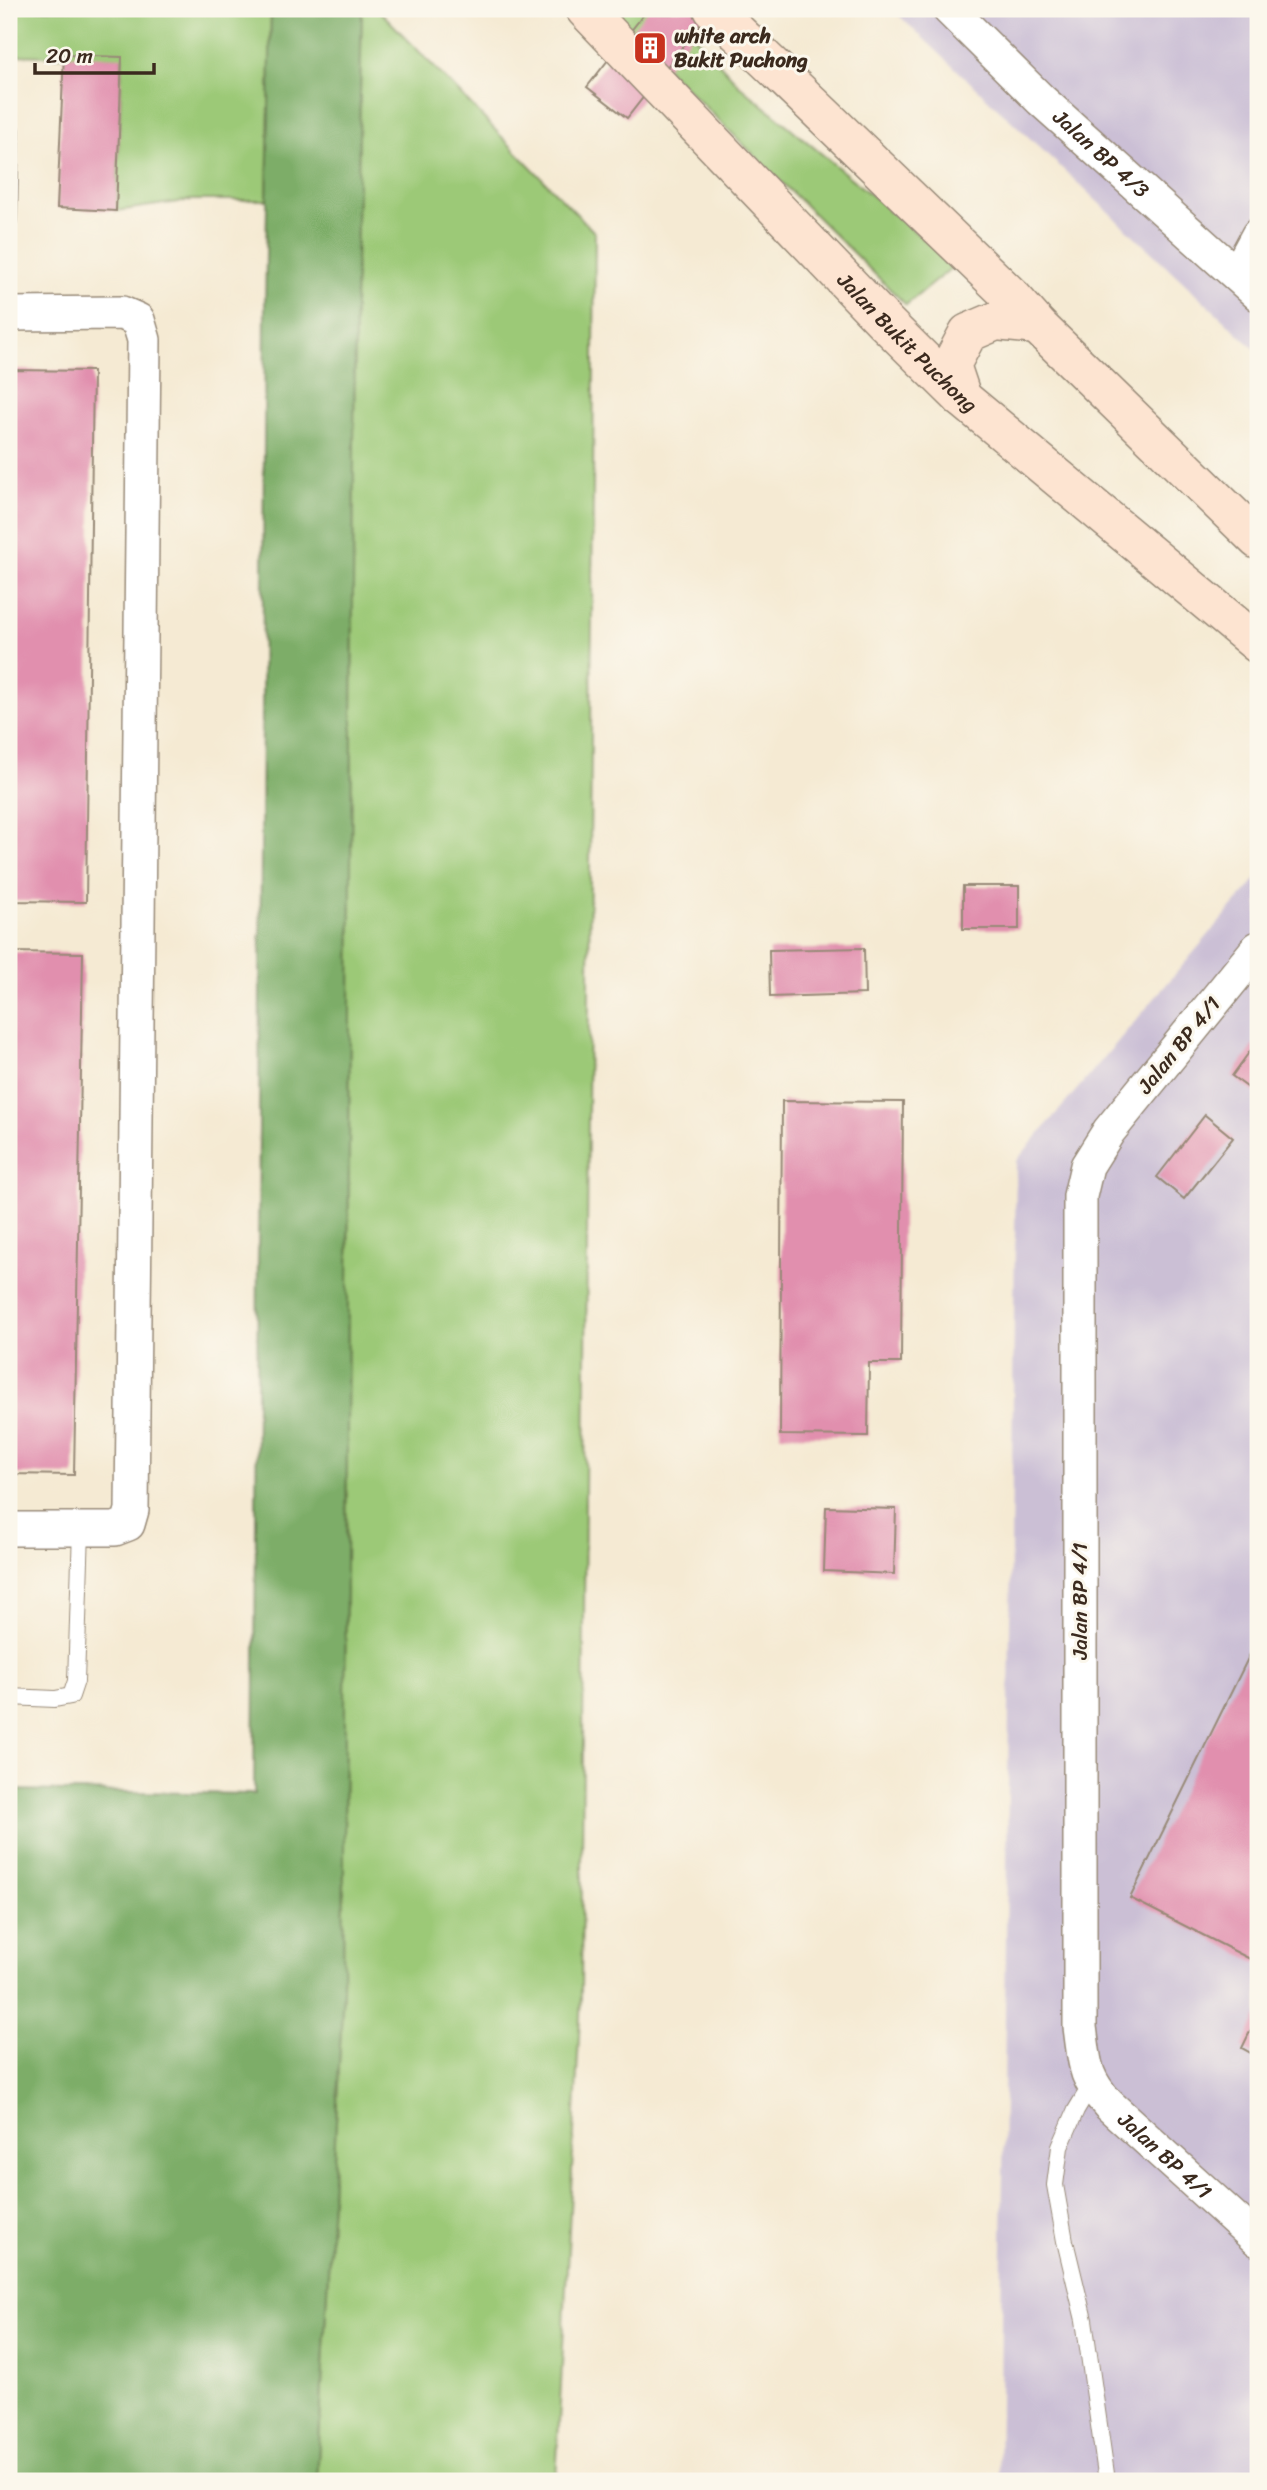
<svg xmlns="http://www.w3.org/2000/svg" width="1267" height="2490" font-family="Sriracha,sans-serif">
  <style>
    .industrial { fill: #cbbfd5 }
    .green { fill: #9cc977; stroke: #6c7a4a; stroke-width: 2 }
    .forest { fill: #7dad68; stroke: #5c6c43; stroke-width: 2 }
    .building { fill: #e18fae }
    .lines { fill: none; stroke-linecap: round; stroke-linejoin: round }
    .service-casing { stroke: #988a78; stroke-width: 18 }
    .minor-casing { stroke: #988a78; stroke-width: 36 }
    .secondary-casing { stroke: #988a78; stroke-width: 41 }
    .service { stroke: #fff; stroke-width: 16 }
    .minor { stroke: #fff; stroke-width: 33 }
    .secondary { stroke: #fde4d1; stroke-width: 38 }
    .labels { text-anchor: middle; stroke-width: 6; stroke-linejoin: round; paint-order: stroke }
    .poi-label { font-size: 21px; font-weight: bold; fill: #3b2a1e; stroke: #fbf7ec; text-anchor: start }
    .street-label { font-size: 21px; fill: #3b2a1e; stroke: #fbf7ec }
  </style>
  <rect width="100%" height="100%" fill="#fbf7ec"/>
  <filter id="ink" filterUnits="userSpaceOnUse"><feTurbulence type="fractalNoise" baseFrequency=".0143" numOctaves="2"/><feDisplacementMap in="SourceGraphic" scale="14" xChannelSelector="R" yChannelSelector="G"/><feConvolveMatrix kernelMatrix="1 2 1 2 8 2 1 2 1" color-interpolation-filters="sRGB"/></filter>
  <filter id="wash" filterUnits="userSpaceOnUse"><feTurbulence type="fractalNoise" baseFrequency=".00686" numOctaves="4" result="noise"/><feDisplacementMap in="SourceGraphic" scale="28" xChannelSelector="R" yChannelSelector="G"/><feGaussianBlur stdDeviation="1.57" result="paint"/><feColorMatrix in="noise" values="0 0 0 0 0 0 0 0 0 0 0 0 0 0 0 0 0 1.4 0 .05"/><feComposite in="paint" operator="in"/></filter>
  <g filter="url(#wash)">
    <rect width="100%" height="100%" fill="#f5ead3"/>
    <path class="industrial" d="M892,9H1258V352Z
      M1258,877V2481H999L1016,1161Z"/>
    <path class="green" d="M9,9H271L267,200H192L116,211L122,58L9,55Z
      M362,9H378L595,233L581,1997L556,2481H317L343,1989L355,306Z
      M606,9H670L739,85L955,265L906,305Z"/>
    <path class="forest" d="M271,9H362L355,306L343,1989L317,2481H9V1790L254,1794L265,304Z"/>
    <g id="blocks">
      <path class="building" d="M648,9H712L627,118L587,87Z
        M64,55L122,57L116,211L57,208Z
        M9,370L93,371L86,902L9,901Z
        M963,886H1019V929H963Z
        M864,948L865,994L770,997L769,950Z
        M9,952L83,953L74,1475L9,1474Z
        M1258,1040V1095L1232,1076Z
        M782,1101L903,1102L901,1363H869L868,1436L780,1435Z
        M1205,1115L1233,1138L1184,1199L1157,1177Z
        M826,1507L896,1509L894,1574L824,1571Z
        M1258,1638V1963L1130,1898Z
        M1258,2015V2057L1242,2048Z"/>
    </g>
  </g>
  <g filter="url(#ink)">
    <use href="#blocks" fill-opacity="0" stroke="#988a78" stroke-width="2"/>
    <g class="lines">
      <g class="service-casing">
        <path id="service" d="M9,123L11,131L9,220
          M9,1697L55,1699L71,1696L76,1681L81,1530
          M1091,2085L1076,2110L1060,2147L1055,2185L1065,2241L1084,2320L1107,2481"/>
      </g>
      <g class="minor-casing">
        <g id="minor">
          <path id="s1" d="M949,9L1041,100L1258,294"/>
          <path d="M1237,274L1258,235"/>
          <path d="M9,314L122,313L138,320L144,340L132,1510L128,1524L115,1529H9"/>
          <path id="s2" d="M1258,948L1109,1131L1087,1166L1080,1196V2027C1085,2063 1083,2076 1108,2104L1258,2240"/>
        </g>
      </g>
      <g class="secondary-casing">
        <g id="secondary">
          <path id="s3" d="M585,9L886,323L962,398L1258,644"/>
          <path d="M713,9L1012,297L1037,325L1258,540"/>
          <path d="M962,398L951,365L968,333L996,321L1037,325"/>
        </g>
      </g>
      <use href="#service" class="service"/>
      <use href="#minor" class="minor"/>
      <use href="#secondary" class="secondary"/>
    </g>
  </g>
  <defs>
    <g id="building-square" transform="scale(1.75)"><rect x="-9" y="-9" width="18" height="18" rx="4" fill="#c8321e" stroke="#fbf7ec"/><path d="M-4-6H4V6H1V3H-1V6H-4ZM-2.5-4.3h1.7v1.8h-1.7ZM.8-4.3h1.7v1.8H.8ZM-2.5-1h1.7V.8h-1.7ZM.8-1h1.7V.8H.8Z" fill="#fff"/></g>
  </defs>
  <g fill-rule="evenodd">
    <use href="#building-square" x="650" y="48"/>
  </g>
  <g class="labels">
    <g class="poi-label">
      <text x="674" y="43">white arch<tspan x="674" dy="24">Bukit Puchong</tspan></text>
    </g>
    <g class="street-label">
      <text dy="7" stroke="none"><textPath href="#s1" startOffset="210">Jalan BP 4/3</textPath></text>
      <text dy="7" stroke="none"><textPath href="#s3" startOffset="464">Jalan Bukit Puchong</textPath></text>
      <text transform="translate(1179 1045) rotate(-51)" y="7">Jalan BP 4/1</text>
      <text transform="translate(1080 1601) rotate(-90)" y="7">Jalan BP 4/1</text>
      <text dy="7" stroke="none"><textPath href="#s2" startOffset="1300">Jalan BP 4/1</textPath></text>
    </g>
  </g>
  <rect width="1267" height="2490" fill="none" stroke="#fbf7ec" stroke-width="35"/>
  <path d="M35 63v10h119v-10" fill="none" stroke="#3b2a1e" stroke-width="3.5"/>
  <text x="46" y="63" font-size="21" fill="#3b2a1e" stroke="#fbf7ec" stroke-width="5" paint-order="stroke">20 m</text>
</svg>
